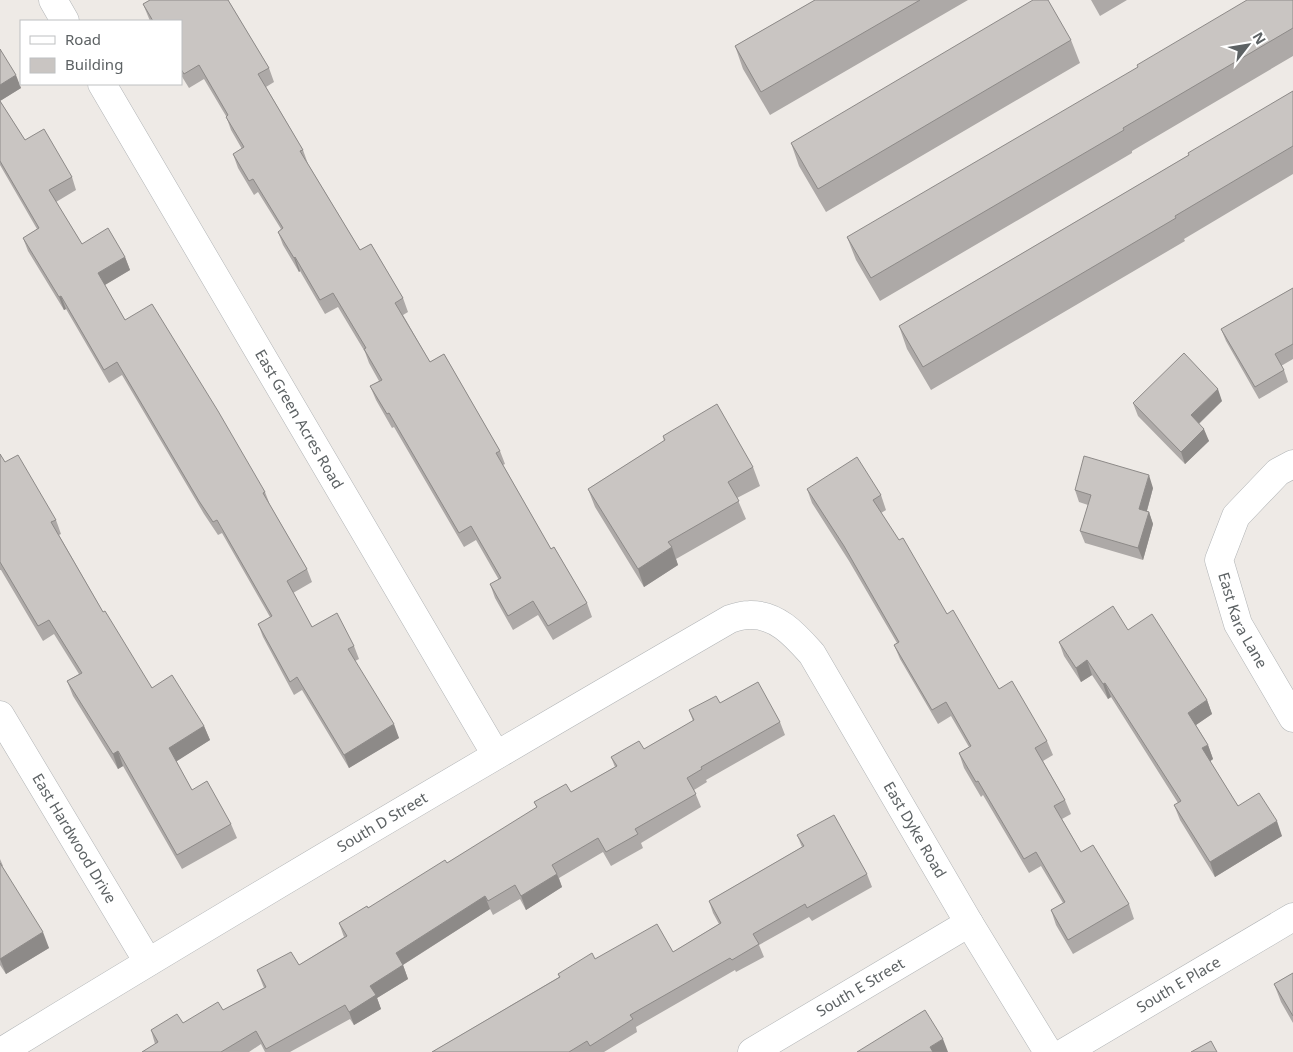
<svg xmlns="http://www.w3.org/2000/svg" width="1293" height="1052" font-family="'Noto Sans',sans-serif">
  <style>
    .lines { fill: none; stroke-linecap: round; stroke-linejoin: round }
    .minor-casing { stroke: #b1b4b6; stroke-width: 29 }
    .minor { stroke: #fff; stroke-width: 28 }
    .wall { fill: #ada9a7 }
    .shaded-wall { fill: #8d8a88 }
    .building { fill: #c9c5c2; stroke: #8d8a88 }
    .labels { text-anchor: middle; stroke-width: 4; stroke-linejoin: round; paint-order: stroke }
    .street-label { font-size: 15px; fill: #5d6264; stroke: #fff }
  </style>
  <rect width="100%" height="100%" fill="#eeeae6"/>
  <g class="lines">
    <g class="minor-casing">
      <g id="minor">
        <path d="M53,0L65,21"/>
        <path id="s1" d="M102,84L496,755"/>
        <path id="s2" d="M1293,464L1278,472L1236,516L1219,560L1238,624L1293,718"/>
        <path id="s3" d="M0,715L148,962"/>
        <path id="s4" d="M1,1052C242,904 485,761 730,619C736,617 743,615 749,615C777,614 795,635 812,654L969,923L1048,1052"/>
        <path id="s5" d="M752,1052L969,923"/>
        <path id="s6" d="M1065,1052L1293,917"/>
      </g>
    </g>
    <use href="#minor" class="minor"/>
  </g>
  <path class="wall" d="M150,0H228L269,68L274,82L266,87L303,150L308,164L360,250L371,244L403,298L408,312L403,315L430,362L444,354L500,451L505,464L503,465L551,549L554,547L587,603L592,617L553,640L538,615L513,630L495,598L490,584L499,580L476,540L464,547L394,427L392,428L376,400L370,386L379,381L369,363L365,352L338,307L325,314L300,271L299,272L283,245L278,232L281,229L258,192L254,195L238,168L233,154L242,149L231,130L226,116L204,79L189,88L181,75V21H150L143,4Z
    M815,0H968L770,115L743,69L735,46Z
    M1091,0H1127L1100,16Z
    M1293,0V56L1132,151V153L880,301L856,260L847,237Z
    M1071,40L1080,63L826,212L799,166L791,143Z
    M0,49L21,88L0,101L25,140L72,177L76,190L56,202L82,244L125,257L130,270L105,285L125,320L265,492L270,505L307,569L312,582L293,593L312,627L354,646L359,659L355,661L399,738L349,768L302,690L294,695L263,637L258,624L270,617L222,533L218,535L204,514L122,375L109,383L66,309L64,310L28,251L23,238L37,229L0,165Z
    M1293,91V174L1184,239L1185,241L931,390L907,349L899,326L1189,155Z
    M1293,288V359L1281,366L1284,370L1288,382L1259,399L1226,341L1221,329Z
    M1222,401L1199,424L1209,441L1185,464L1138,416L1133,403Z
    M663,436L753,467L760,486L737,498L746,519L676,559L678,565L644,587L595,507L588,489L664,441Z
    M0,454L5,462L56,520L61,534L59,535L103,612L152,688L204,726L210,740L176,761L192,790L231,824L237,838L182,869L123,766L118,769L73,696L67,681L79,674L54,634L43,641L1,570H0Z
    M1153,488L1147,511L1149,512L1153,524L1143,560L1085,543L1080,531L1088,505L1079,502L1075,490Z
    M807,489L881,495L886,510L881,513L947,614L999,689L1047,741L1053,755L1043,761L1065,800L1071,814L1062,819L1081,852L1129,904L1134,919L1073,954L1056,925L1051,910L1063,903L1041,866L1029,873L983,795L981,797L964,768L959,753L969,747L951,716L938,724L900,659L894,645L897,643L849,561L812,503Z
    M1128,630L1207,700L1212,714L1196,725L1208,745L1213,759L1210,761L1238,806L1282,836L1215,877L1180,820L1174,805L1178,803L1111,697L1108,699L1092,675L1081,682L1064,656L1059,642Z
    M720,703L780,722L785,735L706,780L707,782L694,790L701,807L641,843L643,848L611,866L603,852L559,878L562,887L526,910L520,899L493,915L490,909L403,965L408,979L377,998L381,1009L354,1025L350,1019L290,1052H265L261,1044L249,1052H142L155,1044L151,1030L183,1023L223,1010L264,988L257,970L299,965L344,937L339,923L368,908L447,863L537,808L534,802L571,792L615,767L611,757L644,749L693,721L689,710Z
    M797,835L867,874L872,887L812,921L809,917L759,945L764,957L736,972L735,970L636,1027L637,1032L604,1052H432L559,977L558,974L595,959L673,952L719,924L713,913L709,901L802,847Z
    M0,859L3,866H2L49,948L6,974L0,965Z
    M1293,973V1023L1281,1002L1274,984Z"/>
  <path class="shaded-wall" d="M16,75L21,88L0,101V85Z
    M125,257L130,270L103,286L98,273Z
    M295,257L300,271L299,272L294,258Z
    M61,296L66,309L64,310L59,297Z
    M1218,389L1222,401L1195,427L1191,415Z
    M1204,429L1209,441L1185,464L1181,452Z
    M1149,475L1153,488L1144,521L1139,509Z
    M1149,512L1153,524L1143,560L1138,548Z
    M672,547L678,565L644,587L638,569Z
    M1087,660L1092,675L1081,682L1076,668Z
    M1105,683L1111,697L1108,699L1103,684Z
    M1207,700L1212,714L1193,727L1188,713Z
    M394,724L399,738L349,768L344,755Z
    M204,726L210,740L174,763L169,748Z
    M1208,745L1213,759L1208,763L1202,748Z
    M118,751L123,766L118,769L113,754Z
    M1277,821L1282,836L1215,877L1210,862Z
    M557,874L562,887L526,910L521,896Z
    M485,896L490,909L401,966L396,953Z
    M43,932L49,948L6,974L0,959Z
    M403,965L408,979L377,998L381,1009L354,1025L349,1012L370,986Z
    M943,1039L948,1052H932L930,1047Z"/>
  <path class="building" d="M150,0H228L269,68L258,74L303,150L300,151L360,250L371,244L403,298L395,303L430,362L444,354L500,451L496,453L551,549L554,547L587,603L548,626L533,601L508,616L490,584L501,578L471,526L459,533L389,413L387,414L370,386L382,380L364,349L366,348L333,293L320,300L295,257L294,258L278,232L283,228L253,179L249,181L233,154L244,147L226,117L228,115L199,65L184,74L181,69V21H153L143,4Z
    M815,0H920L761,92L735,46Z
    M1033,0H1048L1071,40L818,189L791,143Z
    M1247,0H1293V28L1123,128L1124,130L871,278L847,237L1138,67L1137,65Z
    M0,49L16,75L0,85Z
    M1293,91V146L1175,216L1176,218L923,367L899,326L1189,155L1188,153Z
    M0,101L25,140L44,129L72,177L49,190L82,244L108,228L125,257L98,273L125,320L152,304L218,411L265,492L263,493L307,569L287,581L312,627L337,613L354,646L348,649L394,724L344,755L297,677L290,682L258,624L272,616L217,520L213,522L199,501L117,362L104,370L61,296L59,297L23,238L39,228L0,161Z
    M1293,288V344L1275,354L1284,370L1255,387L1221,329Z
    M1184,353L1218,389L1191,415L1204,429L1181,452L1133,403Z
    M717,404L753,467L728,482L739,501L668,542L672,547L638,569L588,489L665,440L663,436Z
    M0,454L5,462L18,455L56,520L51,522L103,612L105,611L152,688L172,675L204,726L169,748L192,790L207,781L231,824L177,855L118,751L113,754L67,681L82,673L49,620L38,626L0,562Z
    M1084,456L1149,475L1139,509L1149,512L1138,548L1080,531L1091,495L1075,490Z
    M857,457L881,495L873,500L899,540L903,538L947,614L953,610L999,689L1012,681L1047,741L1035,748L1065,800L1054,806L1081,852L1093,845L1129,904L1068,940L1051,910L1065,902L1036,852L1024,859L978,781L976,782L959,753L971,746L946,702L932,710L894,645L899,642L844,546L807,489Z
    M1113,606L1128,630L1152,614L1207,700L1188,713L1208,745L1202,748L1238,806L1259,793L1277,821L1210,862L1174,805L1181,801L1105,683L1103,684L1087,660L1076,668L1059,642Z
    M758,682L780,722L701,767L702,769L687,778L696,794L635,829L638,834L606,852L598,838L552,865L557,874L521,896L515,885L488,901L485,896L396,953L403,965L370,986L376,995L349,1012L345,1005L266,1049L256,1031L221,1052H142L158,1042L151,1030L177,1014L183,1023L218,1002L223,1010L266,987L257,970L291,952L299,965L347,936L339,923L367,906L368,908L445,860L447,863L537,807L534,802L566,784L571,792L617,766L611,757L639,741L644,749L694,720L689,710L716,696L720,703Z
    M834,815L867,874L807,908L805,904L753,934L759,944L732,960L730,958L630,1015L633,1019L590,1046L587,1041L569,1052H432L560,977L558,974L592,953L595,959L657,924L673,952L721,923L709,901L804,846L797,835Z
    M0,863L43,932L0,959Z
    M1293,973V1016L1274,984Z
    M925,1010L943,1039L930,1047L933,1052H857Z
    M1211,1041L1217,1052H1191Z"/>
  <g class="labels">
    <g class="street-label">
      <text dy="5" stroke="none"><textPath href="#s1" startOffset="389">East Green Acres Road</textPath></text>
      <text dy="5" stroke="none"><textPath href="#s2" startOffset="190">East Kara Lane</textPath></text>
      <text dy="5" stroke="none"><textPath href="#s4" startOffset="445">South D Street</textPath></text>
      <text dy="5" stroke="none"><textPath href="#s4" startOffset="1148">East Dyke Road</textPath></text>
      <text dy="5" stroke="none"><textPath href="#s3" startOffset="144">East Hardwood Drive</textPath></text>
      <text dy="5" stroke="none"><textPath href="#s6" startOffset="132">South E Place</textPath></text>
      <text dy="5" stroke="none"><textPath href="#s5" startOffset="126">South E Street</textPath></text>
    </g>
  </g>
  <rect x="20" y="20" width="162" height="65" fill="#ffffff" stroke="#bec0c1"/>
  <rect x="30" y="36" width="25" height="8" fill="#ffffff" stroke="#bec0c1"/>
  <text x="65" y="45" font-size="15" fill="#5d6264">Road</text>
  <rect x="30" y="58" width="25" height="15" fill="#c9c5c2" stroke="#bec0c1"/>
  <text x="65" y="70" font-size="15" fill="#5d6264">Building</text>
  <g transform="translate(1248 45) rotate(59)" stroke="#ffffff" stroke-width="4" paint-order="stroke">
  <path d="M0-4L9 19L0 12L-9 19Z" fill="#5d6264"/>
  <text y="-8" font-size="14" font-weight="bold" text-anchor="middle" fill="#5d6264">N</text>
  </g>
</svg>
